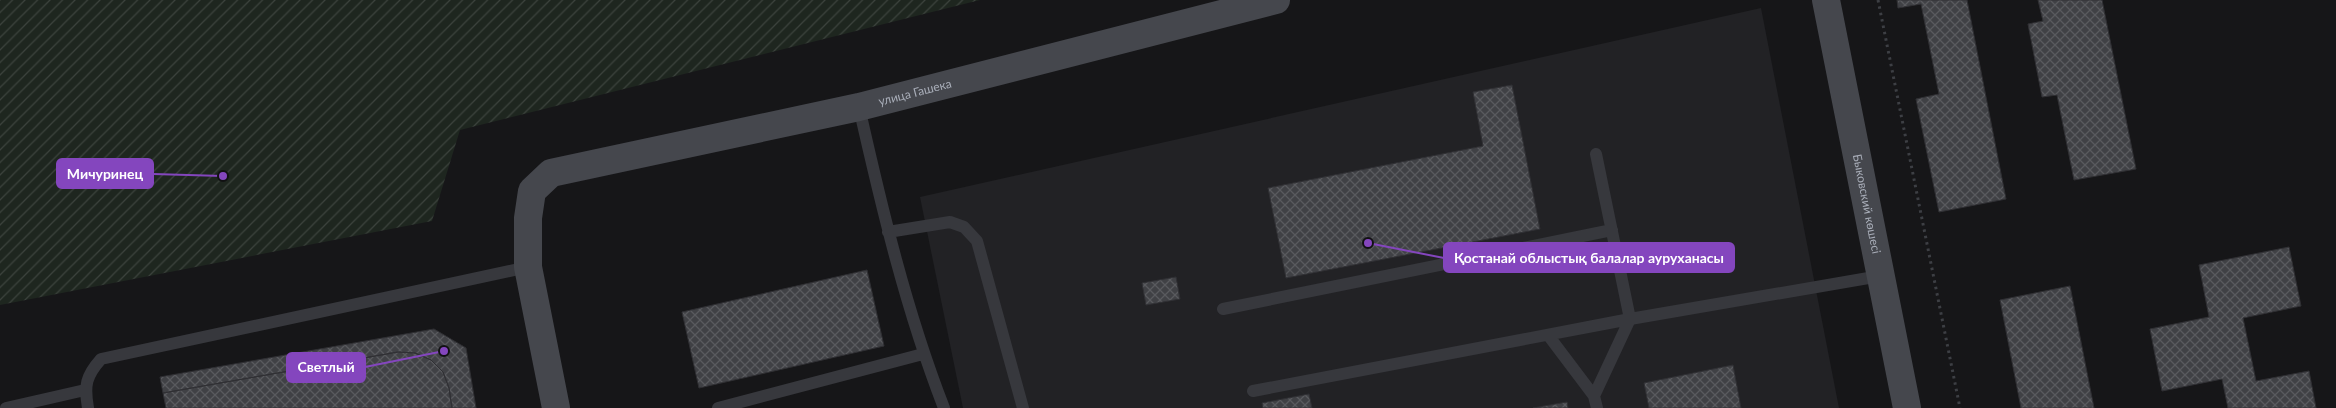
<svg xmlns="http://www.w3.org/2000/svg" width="2336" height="408" font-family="Lato,sans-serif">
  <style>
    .built { fill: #222225 }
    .garden { fill: url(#garden-furrows) }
    .building { fill: url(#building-cross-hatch); stroke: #303034 }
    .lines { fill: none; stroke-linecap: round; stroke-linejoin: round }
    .path { stroke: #3d3f44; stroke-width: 3; stroke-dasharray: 2.5 4; stroke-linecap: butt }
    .lane { stroke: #37383d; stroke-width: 12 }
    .secondary { stroke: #45474d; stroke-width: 28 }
    .labels { text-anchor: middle; stroke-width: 4; stroke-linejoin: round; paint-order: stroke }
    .street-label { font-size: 12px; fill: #a8adb8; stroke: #111113 }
    .leader { fill: none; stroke: #8446be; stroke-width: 2 }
    .callout-dot { fill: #8446be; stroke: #111113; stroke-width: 2 }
    .callout { fill: #8446be; stroke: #8446be; stroke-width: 2 }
    .callout-label { font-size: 14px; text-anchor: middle; font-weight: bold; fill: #fff }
  </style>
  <defs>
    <pattern id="garden-furrows" width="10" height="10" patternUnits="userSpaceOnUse" patternTransform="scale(1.25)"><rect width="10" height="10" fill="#1e261f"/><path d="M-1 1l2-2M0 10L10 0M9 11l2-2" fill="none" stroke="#3c433d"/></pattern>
    <pattern id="building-cross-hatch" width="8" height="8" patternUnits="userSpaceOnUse" patternTransform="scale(1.25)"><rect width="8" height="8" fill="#404145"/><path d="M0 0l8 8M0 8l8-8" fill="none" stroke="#595a5e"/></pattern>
  </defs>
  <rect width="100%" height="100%" fill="#161618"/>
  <path class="built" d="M1761,8L1839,408H963L920,197Z"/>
  <path class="garden" d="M0,0H980L460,130L432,221L0,305Z"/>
  <path class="building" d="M1897,0H1967L2006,199L1939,212L1916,99L1939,94L1921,4L1898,8Z
    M2038,0H2102L2136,169L2074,180L2057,95L2042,97L2028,24L2043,21Z
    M1512,85L1540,229L1286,278L1268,188L1483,146L1473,92Z
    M2289,247L2301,306L2243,318L2256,381L2309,371L2316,408H2228L2222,379L2162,391L2150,329L2209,317L2199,265Z
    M867,270L884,346L699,388L682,312Z
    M1176,277L1180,299L1146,305L1142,283Z
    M2070,286L2094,408H2021L2000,300Z
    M434,329L466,348L476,408H452L449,388L443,372L431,360L415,353L398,352L163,393L160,377Z
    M398,352L415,353L431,360L443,372L449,388L452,408H166L163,393Z
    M1733,365L1741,408H1649L1644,383Z
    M1309,394L1312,408H1263L1262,403Z
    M1567,402L1568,408H1533Z"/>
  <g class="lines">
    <path class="path" d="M1878,0L1960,408"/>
    <path class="lane" d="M859,107C882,209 906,310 944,408
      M1596,154L1630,319L1594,396L1597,408
      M888,232L950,222L964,227L977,241L1023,408
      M1223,309L1612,230
      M1548,335L1594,396
      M1253,391L1630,319L1880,276
      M6,408L85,390
      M88,408C84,385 86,376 101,359L528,267
      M718,408L923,354"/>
    <g class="secondary">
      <path id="s1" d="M1826,0L1907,408"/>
      <path id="s2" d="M556,408L528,267V218L532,191L551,173L859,107L1276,0"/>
    </g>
  </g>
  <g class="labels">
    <g class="street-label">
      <text dy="4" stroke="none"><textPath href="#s2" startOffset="619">улица Гашека</textPath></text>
      <text dy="4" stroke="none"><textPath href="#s1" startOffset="208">Быковский көшесі</textPath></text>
    </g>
  </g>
  <path class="leader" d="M223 176L153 174M1368 243L1444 258M444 351L365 367"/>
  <g class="callout-dot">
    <circle cx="223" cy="176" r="5"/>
    <circle cx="1368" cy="243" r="5"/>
    <circle cx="444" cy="351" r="5"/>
  </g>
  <g class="callout">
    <rect x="57" y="159" width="96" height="29" rx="5"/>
    <rect x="1444" y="243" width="290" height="29" rx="5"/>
    <rect x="287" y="353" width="78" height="29" rx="5"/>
  </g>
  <g class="callout-label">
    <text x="105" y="179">Мичуринец</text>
    <text x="1589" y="263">Қостанай облыстық балалар ауруханасы</text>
    <text x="326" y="372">Светлый</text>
  </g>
</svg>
